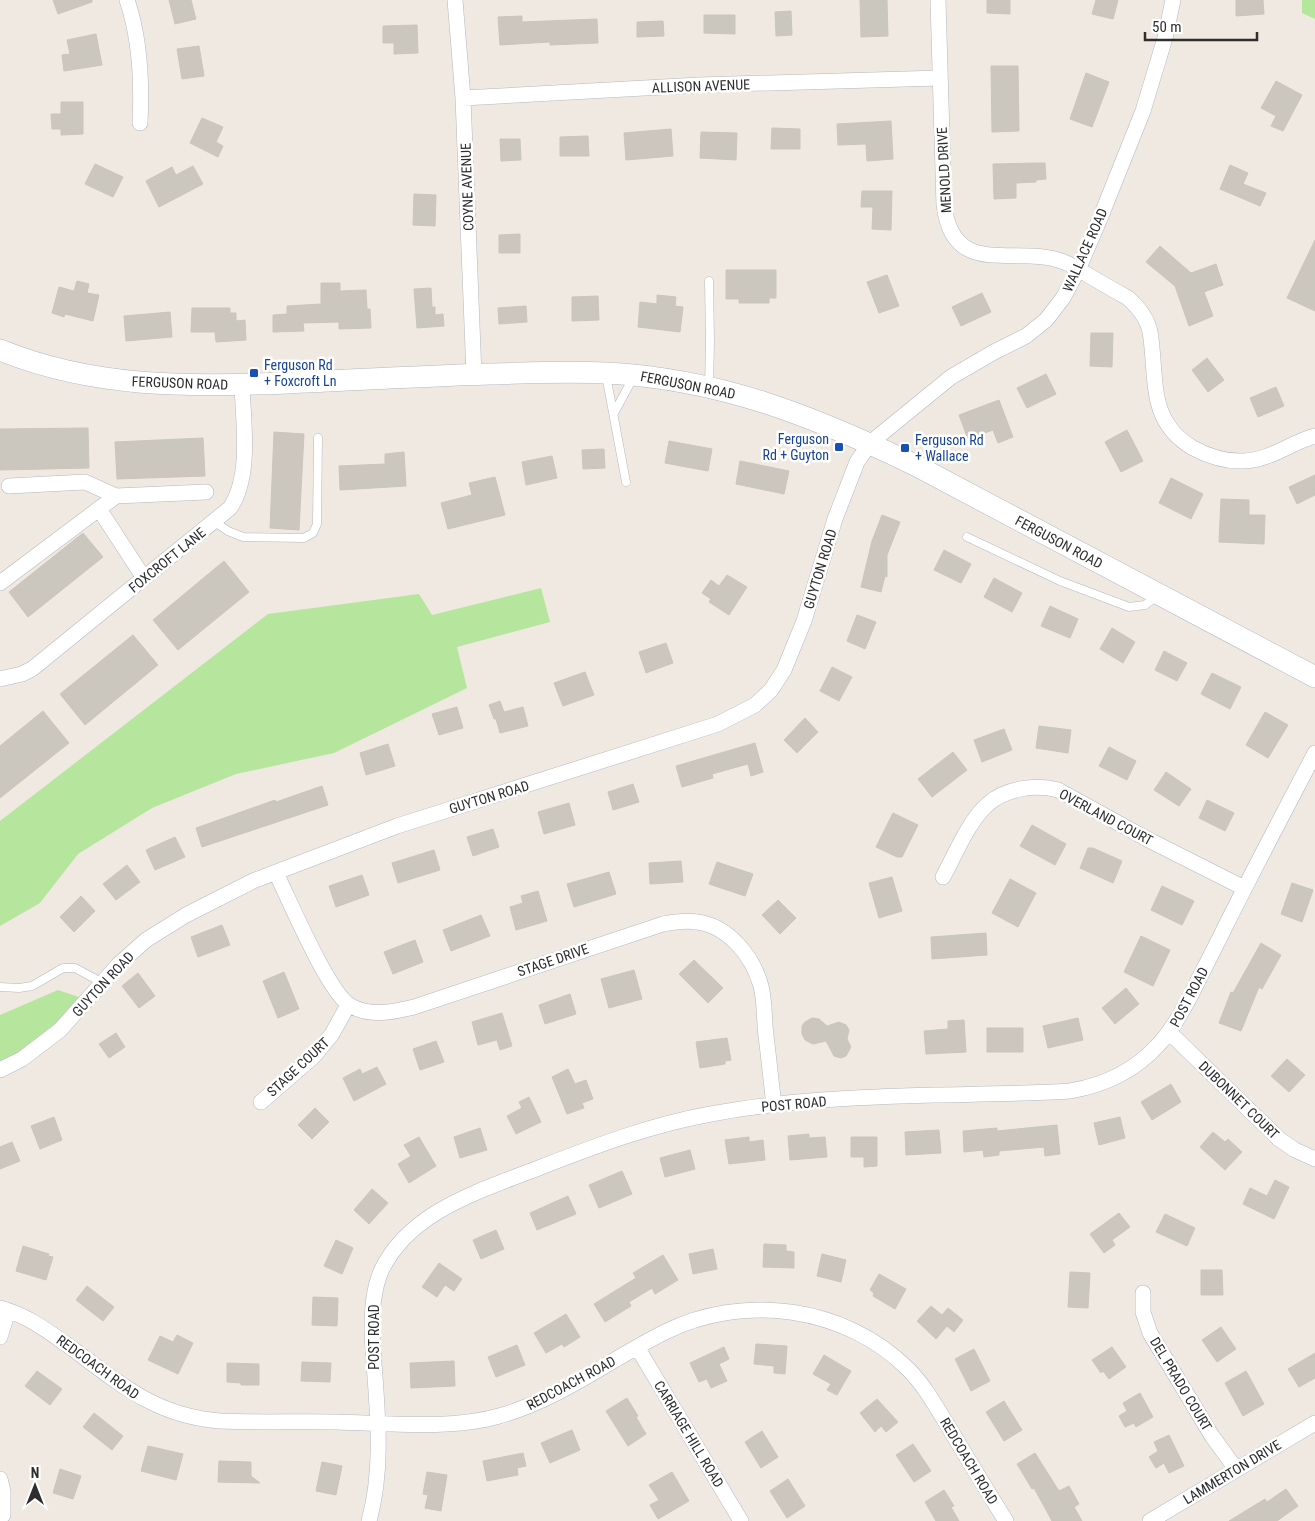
<svg xmlns="http://www.w3.org/2000/svg" width="1315" height="1521" font-family="'Roboto Condensed',sans-serif">
  <style>
    .green { fill: #b6e59e }
    .building { fill: #cbc7bf; stroke: #cbc5ba }
    .lines { fill: none; stroke-linecap: round; stroke-linejoin: round }
    .lane-casing { stroke: #b4b7c1; stroke-width: 9 }
    .street-casing { stroke: #b4b7c1; stroke-width: 16 }
    .secondary-casing { stroke: #b4b7c1; stroke-width: 22 }
    .lane { stroke: #fff; stroke-width: 8 }
    .street { stroke: #fff; stroke-width: 15 }
    .secondary { stroke: #fff; stroke-width: 21 }
    .transit-dot { fill: #1a4fb4; stroke: #fff; stroke-width: 2 }
    .labels { text-anchor: middle; stroke-width: 5; stroke-linejoin: round; paint-order: stroke }
    .street-label { font-size: 14px; fill: #2e2e2e; stroke: #fff }
    .transit-label { font-size: 14px; fill: #164399; stroke: #fff; text-anchor: start }
  </style>
  <rect width="100%" height="100%" fill="#efe9e1"/>
  <path class="green" d="M1302,0H1315V19L1302,13Z
    M541,588L550,622L457,647L467,688L334,753L236,774L152,808L78,854L40,903L0,926V821L268,614L419,594L432,615Z
    M58,990L88,1000L0,1070V1015Z"/>
  <path class="building" d="M53,0H92V2L58,14Z
    M169,0H191L196,19L175,24Z
    M860,0H887L888,36L861,37Z
    M987,0H1010V14L987,13Z
    M1096,0H1118L1113,19L1092,14Z
    M1236,0H1263L1264,14L1236,16Z
    M791,11L792,35L776,36L775,12Z
    M704,15H735V34L704,33Z
    M522,16V22L597,19L598,43L550,45V42L500,45L498,17Z
    M663,21L664,36L637,37V22Z
    M417,25L418,53L394,54V43H383V26Z
    M96,34L102,65L64,71L62,55L70,54L67,40Z
    M199,46L204,76L182,79L177,49Z
    M991,66H1018L1019,131L992,132Z
    M1086,73L1109,82L1092,127L1070,119Z
    M1276,81L1302,95L1283,131L1271,126L1276,116L1261,108Z
    M61,102H83V134L61,135V129H52L51,114H61Z
    M202,118L223,127L216,142L223,146L218,157L190,143Z
    M891,121L893,159L867,161L866,144L838,145L837,124Z
    M772,128L800,129V149H771Z
    M671,129L673,156L626,160L624,133Z
    M701,132L737,133L736,160L700,158Z
    M588,136L589,156H560V137Z
    M500,139H520L521,160L501,161Z
    M1036,163H1045L1046,179L1036,180V182L1016,183V198L994,199L993,164Z
    M95,164L123,177L113,197L85,184Z
    M1230,165L1248,173L1243,184L1266,193L1260,206L1220,189Z
    M193,166L203,184L159,207L146,181L172,167L176,175Z
    M862,191H892L891,230L872,229L873,207H861Z
    M414,194L436,195L435,226L413,225Z
    M520,234V253H499V235Z
    M1315,240V311L1287,298Z
    M1160,246L1191,273L1216,264L1223,285L1204,292L1213,316L1189,326L1175,286L1146,262Z
    M726,270H776V298H769V303H739V299H726Z
    M887,275L899,306L879,313L867,282Z
    M77,281L89,284L87,293L99,295L93,321L65,314L64,317L52,313L59,287L74,291Z
    M321,283H340V291L366,290L367,309H370L371,328L339,329V322L303,323L304,331L273,332V315L287,314V306L321,304Z
    M431,288L432,307H435V315L443,314L444,326L417,328L414,289Z
    M982,293L991,312L961,326L952,307Z
    M657,295L676,297L675,306L683,307L680,332L638,327L640,302L657,304Z
    M598,296L599,320L572,321V297Z
    M526,306L527,322L499,324L498,308Z
    M192,308H230V313H236V321L245,320L246,340L216,342L215,332H191Z
    M170,312L172,337L126,341L124,316Z
    M1091,333H1113L1112,367L1090,366Z
    M1207,358L1224,380L1208,392L1192,370Z
    M1046,374L1056,394L1027,408L1017,388Z
    M1276,387L1284,406L1258,417L1250,398Z
    M999,400L1013,437L998,443L993,430L968,439L959,415Z
    M88,428L89,468L0,470V429Z
    M1127,430L1143,461L1121,472L1105,442Z
    M274,432L304,434L299,530L270,528Z
    M203,438L205,476L117,479L115,442Z
    M669,441L712,449L708,471L665,463Z
    M604,449L605,468L583,469L582,450Z
    M404,452L406,486L340,490L339,466L385,464V454Z
    M552,456L557,478L526,485L522,462Z
    M740,461L789,471L784,494L736,484Z
    M1315,475V495L1297,504L1289,487Z
    M495,477L505,515L448,529L441,503L472,495L469,483Z
    M1171,478L1203,494L1191,519L1159,503Z
    M1221,499L1249,500V515H1265L1264,544L1219,542Z
    M882,515L900,522L887,555V577L885,576L881,592L861,587L872,541Z
    M83,533L103,557L28,617L9,592Z
    M944,550L971,564L961,583L934,570Z
    M224,561L249,592L178,650L153,620Z
    M727,575L747,587L729,615L709,602L711,599L702,593L711,580L719,586Z
    M994,578L1022,593L1012,612L984,597Z
    M1050,606L1078,619L1070,638L1041,626Z
    M857,615L876,622L865,649L847,641Z
    M1112,628L1135,642L1123,663L1100,649Z
    M133,635L158,665L85,725L60,694Z
    M666,643L673,663L646,673L639,652Z
    M1164,651L1187,663L1177,681L1155,670Z
    M832,667L852,677L839,701L820,691Z
    M585,672L594,695L563,706L554,683Z
    M1212,673L1241,687L1230,709L1201,694Z
    M500,701L504,712L523,707L528,726L500,733L496,719H494L489,705Z
    M457,707L463,728L439,735L432,714Z
    M43,711L69,743L0,798V746Z
    M1265,712L1288,725L1268,758L1246,745Z
    M805,718L818,732L797,753L784,740Z
    M1039,726L1071,730L1068,753L1036,748Z
    M1004,729L1012,750L982,762L974,740Z
    M755,743L763,772L751,776L748,764L712,774L713,778L682,787L676,766Z
    M388,744L395,766L366,775L360,753Z
    M1109,747L1136,761L1127,780L1099,766Z
    M953,752L967,770L932,797L918,779Z
    M1166,772L1191,789L1179,806L1154,790Z
    M633,784L639,802L613,810L608,792Z
    M322,786L328,805L202,847L196,828L275,800L276,802Z
    M1207,800L1234,813L1225,831L1199,818Z
    M569,803L575,825L544,834L538,812Z
    M893,813L918,825L902,857H897L876,847Z
    M1032,825L1066,844L1055,865L1020,846Z
    M493,829L499,847L473,856L467,837Z
    M175,837L185,857L155,870L146,850Z
    M1088,848H1093L1122,861L1113,883L1080,868Z
    M434,850L440,870L398,883L392,863Z
    M681,861L683,882L650,884L649,863Z
    M717,862L753,874L745,896L709,884Z
    M127,865L140,882L116,900L103,884Z
    M609,872L616,894L574,907L567,884Z
    M362,875L369,895L336,907L329,886Z
    M892,877L902,911L879,918L869,883Z
    M1010,879L1036,893L1018,927L992,913Z
    M1292,883L1313,890L1302,922L1281,914Z
    M1162,886L1194,901L1182,925L1151,910Z
    M538,891L547,921L516,930L510,907L523,903L521,896Z
    M81,896L95,911L74,932L60,917Z
    M778,900L796,918L780,934L762,915Z
    M481,915L490,936L451,951L443,930Z
    M222,925L230,945L198,957L191,937Z
    M986,933L987,955L932,959L931,937Z
    M1141,936L1170,950L1153,986L1124,972Z
    M415,940L423,962L393,974L384,952Z
    M1261,943L1281,955L1262,989L1259,987L1241,1031L1219,1023L1231,992L1233,993Z
    M694,960L723,988L708,1003L679,974Z
    M634,970L642,999L609,1008L601,979Z
    M284,972L299,1009L278,1018L263,981Z
    M138,973L155,996L139,1008L122,986Z
    M1126,988L1139,1004L1115,1024L1102,1008Z
    M570,994L576,1014L545,1024L539,1005Z
    M502,1013L512,1046L500,1050L497,1040L478,1045L472,1022Z
    M812,1018L819,1019L827,1026L839,1022L846,1025L849,1030L847,1039L851,1047L846,1056L841,1058L834,1056L826,1041L813,1044L805,1040L802,1034V1026L805,1022Z
    M1078,1018L1083,1040L1048,1048L1043,1026Z
    M964,1020L966,1052L926,1054L924,1031L948,1029V1021Z
    M987,1028H1023V1052H987Z
    M116,1033L125,1047L109,1058L99,1044Z
    M727,1038L731,1060L725,1061V1064L700,1068L696,1042Z
    M436,1041L444,1062L420,1070L413,1049Z
    M1287,1059L1305,1075L1289,1092L1271,1076Z
    M377,1067L386,1084L354,1101L343,1078L360,1069L362,1074Z
    M568,1069L575,1084L586,1080L593,1099L582,1103L584,1108L567,1114L552,1077Z
    M1171,1084L1181,1102L1152,1120L1141,1102Z
    M529,1097L541,1122L516,1134L507,1116L522,1108L519,1102Z
    M315,1108L329,1122L312,1139L298,1125Z
    M54,1117L62,1140L40,1149L31,1126Z
    M1120,1117L1125,1138L1099,1145L1094,1123Z
    M1057,1125L1060,1154L1045,1156L1044,1147L999,1151V1155L984,1157L983,1150L964,1152L963,1131L997,1128V1131Z
    M480,1128L487,1150L460,1158L454,1137Z
    M939,1130L941,1153L906,1155L905,1132Z
    M1213,1132L1225,1142L1228,1139L1242,1152L1225,1170L1200,1147Z
    M809,1134V1138L825,1137L827,1157L790,1160L788,1136Z
    M419,1137L436,1166L409,1183L398,1164L411,1156L404,1145Z
    M749,1137V1142L763,1140L765,1160L729,1164L725,1140Z
    M851,1137H877V1166L864,1167V1157H851Z
    M12,1142L20,1161L0,1169V1147Z
    M690,1150L695,1169L665,1177L660,1158Z
    M622,1171L632,1194L599,1208L589,1185Z
    M1275,1180L1289,1187L1274,1219L1243,1204L1250,1188L1267,1196Z
    M372,1189L388,1203L369,1224L354,1210Z
    M568,1196L576,1214L537,1230L530,1213Z
    M1119,1213L1130,1227L1112,1240L1115,1245L1104,1253L1090,1234Z
    M1165,1214L1195,1228L1187,1246L1156,1232Z
    M496,1230L504,1249L481,1259L473,1240Z
    M336,1240L353,1248L342,1274L324,1266Z
    M764,1244L786,1245V1251L794,1252V1268L763,1267Z
    M23,1246L49,1254L48,1256L53,1257L46,1280L16,1271Z
    M713,1249L717,1269L693,1274L689,1254Z
    M822,1254L846,1260L841,1282L817,1276Z
    M663,1255L678,1280L655,1294L652,1288L629,1302L631,1306L605,1322L594,1304L636,1278L633,1273Z
    M439,1263L462,1279L454,1291L445,1285L437,1297L422,1287Z
    M1201,1270H1222L1223,1295H1201Z
    M1070,1272L1090,1273L1088,1308L1068,1307Z
    M879,1274L906,1289L895,1309L873,1296L874,1293L870,1290Z
    M87,1286L114,1307L103,1321L76,1300Z
    M313,1297L338,1298L337,1326L312,1325Z
    M931,1306L942,1315L948,1308L963,1320L954,1332L947,1326L936,1339L917,1321Z
    M566,1314L580,1337L564,1347L562,1344L546,1353L534,1333Z
    M1221,1327L1236,1349L1217,1362L1202,1340Z
    M177,1335L193,1343L178,1374L148,1360L160,1336L173,1342Z
    M756,1344L787,1346L785,1374L774,1373V1366L754,1364Z
    M517,1345L525,1365L496,1377L488,1357Z
    M724,1347L729,1359L719,1364L727,1381L711,1388L707,1379L699,1382L690,1363Z
    M1112,1347L1126,1367L1109,1379L1103,1371L1101,1373L1092,1360Z
    M974,1349L990,1381L971,1391L955,1359Z
    M1315,1353V1378L1299,1387L1288,1369Z
    M824,1355L851,1371L837,1395L827,1390L831,1384L813,1374Z
    M454,1361L455,1386L411,1388L410,1363Z
    M302,1362L331,1363L330,1382L301,1381Z
    M227,1363L259,1364V1385H241V1383L227,1382Z
    M37,1371L62,1389L50,1405L25,1386Z
    M1246,1371L1264,1404L1243,1416L1225,1383Z
    M1140,1393L1153,1417L1136,1427L1134,1423L1125,1427L1119,1416L1127,1411L1123,1403Z
    M627,1398L638,1416L636,1417L646,1434L628,1446L606,1411Z
    M877,1399L898,1422L886,1432L881,1426L875,1432L860,1413Z
    M1004,1401L1022,1430L1004,1441L986,1412Z
    M94,1413L123,1436L112,1450L83,1427Z
    M572,1430L580,1450L550,1463L541,1443Z
    M762,1431L778,1457L761,1468L745,1442Z
    M1169,1435L1184,1466L1169,1473L1164,1463L1156,1468L1149,1457L1158,1451L1154,1442Z
    M913,1444L931,1471L914,1482L896,1455Z
    M148,1446L183,1454L176,1480L141,1471Z
    M523,1453L526,1466L517,1468L518,1475L487,1481L483,1461Z
    M1035,1453L1059,1491L1069,1486L1079,1504L1074,1507L1082,1521H1052L1034,1488L1032,1489L1017,1464Z
    M219,1461L251,1462V1476L260,1483L218,1482Z
    M322,1462L342,1466L336,1495L316,1491Z
    M60,1469L81,1476L73,1499L53,1493Z
    M427,1472L447,1475L441,1511L425,1508L428,1495L423,1494Z
    M672,1472L689,1501L658,1519L650,1505L659,1500L649,1485Z
    M788,1479L805,1506L787,1518L770,1491Z
    M1286,1489L1298,1506L1277,1521H1229L1265,1499L1267,1502Z
    M944,1490L954,1506L951,1507L959,1521H936L925,1502Z"/>
  <g class="lines">
    <g class="lane-casing">
      <path id="lane" d="M606,375L626,482
        M709,387L710,341L709,281
        M614,413L633,378
        M215,522L228,531L243,537L304,538L313,533L317,524L318,438
        M967,537L1060,581L1129,607L1145,605L1157,596
        M0,987L19,988L32,986L63,968H75L103,983"/>
    </g>
    <g class="street-casing">
      <path id="street" d="M127,0C140,38 142,83 140,123
        M455,0L463,98L474,375
        M938,0L944,205C953,281 1017,243 1064,262C1070,264 1075,268 1081,271C1096,280 1112,289 1128,298C1136,305 1144,314 1148,325C1151,332 1151,340 1152,348C1156,388 1152,424 1193,448C1208,456 1225,462 1244,461C1270,460 1290,443 1315,436
        M463,98L699,85L940,78
        M9,486L85,482L116,496
        M99,509L144,578
        M0,583L116,496L206,492
        M0,679L22,674L32,669L230,508C252,476 243,421 242,385
        M276,873C289,899 329,995 351,1006C371,1017 393,1012 414,1007L663,924C674,922 686,920 697,922C729,926 753,957 761,986C765,1002 764,1020 766,1036C769,1059 771,1082 774,1105
        M943,877C955,855 969,820 988,804C1006,788 1036,784 1058,790L1149,840L1244,888
        M1169,1032L1279,1139L1295,1150L1315,1159
        M0,1070L22,1059L60,1030L119,964L146,940L186,915L253,881L397,826L718,724L755,705L771,690L784,670L804,621L835,519L857,462L870,443L951,377L994,352L1026,336L1046,320L1063,298L1078,270L1101,216L1143,111L1165,38L1173,0
        M261,1102L314,1056L332,1034L348,1005
        M1143,1293V1312L1150,1333L1212,1436L1236,1469
        M0,1308C26,1315 45,1329 66,1344C117,1381 153,1416 220,1421C258,1423 297,1421 336,1422C386,1423 451,1430 499,1416C560,1399 609,1360 665,1332C743,1293 845,1306 908,1369C926,1387 938,1410 951,1431C969,1461 987,1491 1006,1521
        M0,1337L8,1311
        M637,1347L741,1521
        M0,1479L3,1491V1515
        M369,1521C386,1459 375,1395 372,1332C372,1311 373,1289 382,1269C410,1213 474,1193 528,1172C588,1149 648,1125 711,1114C784,1100 860,1097 934,1095C980,1094 1025,1094 1070,1091C1105,1085 1136,1070 1159,1044C1173,1029 1182,1011 1192,993C1203,970 1215,948 1226,925C1255,867 1285,810 1315,753
        M1150,1521L1315,1423"/>
    </g>
    <g class="secondary-casing">
      <path id="secondary" d="M0,350C93,388 189,387 287,383C354,380 422,376 489,374C528,373 567,371 606,373C721,379 813,416 915,465L1315,677"/>
    </g>
    <use href="#lane" class="lane"/>
    <use href="#street" class="street"/>
    <use href="#secondary" class="secondary"/>
  </g>
  <g class="transit-dot">
    <rect x="249" y="368" width="10" height="10" rx="2.5"/>
    <rect x="834" y="442" width="10" height="10" rx="2.5"/>
    <rect x="900" y="443" width="10" height="10" rx="2.5"/>
  </g>
  <g class="labels">
    <g class="street-label">
      <text transform="translate(701 86) rotate(-2)" y="5">ALLISON AVENUE</text>
      <text transform="translate(944 170) rotate(-93)" y="5">MENOLD DRIVE</text>
      <text transform="translate(467 187) rotate(-92)" y="5">COYNE AVENUE</text>
      <text transform="translate(1085 250) rotate(-66)" y="5">WALLACE ROAD</text>
      <text transform="translate(180 383) rotate(2)" y="5">FERGUSON ROAD</text>
      <text transform="translate(688 385) rotate(11)" y="5">FERGUSON ROAD</text>
      <text transform="translate(1059 542) rotate(28)" y="5">FERGUSON ROAD</text>
      <text transform="translate(167 560) rotate(-39)" y="5">FOXCROFT LANE</text>
      <text transform="translate(820 569) rotate(-73)" y="5">GUYTON ROAD</text>
      <text transform="translate(489 797) rotate(-17)" y="5">GUYTON ROAD</text>
      <text transform="translate(1106 817) rotate(28)" y="5">OVERLAND COURT</text>
      <text transform="translate(553 960) rotate(-19)" y="5">STAGE DRIVE</text>
      <text transform="translate(103 984) rotate(-47)" y="5">GUYTON ROAD</text>
      <text transform="translate(1189 997) rotate(-62)" y="5">POST ROAD</text>
      <text transform="translate(298 1067) rotate(-43)" y="5">STAGE COURT</text>
      <text transform="translate(1239 1100) rotate(44)" y="5">DUBONNET COURT</text>
      <text transform="translate(794 1104) rotate(-5)" y="5">POST ROAD</text>
      <text transform="translate(374 1337) rotate(-90)" y="5">POST ROAD</text>
      <text transform="translate(98 1367) rotate(36)" y="5">REDCOACH ROAD</text>
      <text transform="translate(571 1383) rotate(-28)" y="5">REDCOACH ROAD</text>
      <text transform="translate(1181 1384) rotate(59)" y="5">DEL PRADO COURT</text>
      <text transform="translate(689 1434) rotate(59)" y="5">CARRIAGE HILL ROAD</text>
      <text transform="translate(969 1461) rotate(59)" y="5">REDCOACH ROAD</text>
      <text transform="translate(1232 1472) rotate(-31)" y="5">LAMMERTON DRIVE</text>
    </g>
    <g class="transit-label">
      <text x="264" y="370">Ferguson Rd<tspan x="264" dy="16">+ Foxcroft Ln</tspan></text>
      <text x="829" y="444" text-anchor="end">Ferguson<tspan x="829" dy="16">Rd + Guyton</tspan></text>
      <text x="915" y="445">Ferguson Rd<tspan x="915" dy="16">+ Wallace</tspan></text>
    </g>
  </g>
  <g transform="translate(35 1486)" stroke="#ffffff" stroke-width="4" paint-order="stroke">
  <path d="M0-4L9 19L0 12L-9 19Z" fill="#2e2e2e"/>
  <text y="-8" font-size="14" font-weight="bold" text-anchor="middle" fill="#2e2e2e">N</text>
  </g>
  <path d="M1145 32v8h112v-8" fill="none" stroke="#2e2e2e" stroke-width="2.5"/>
  <text x="1152" y="32" font-size="15" fill="#2e2e2e" stroke="#ffffff" stroke-width="4" paint-order="stroke">50 m</text>
</svg>
